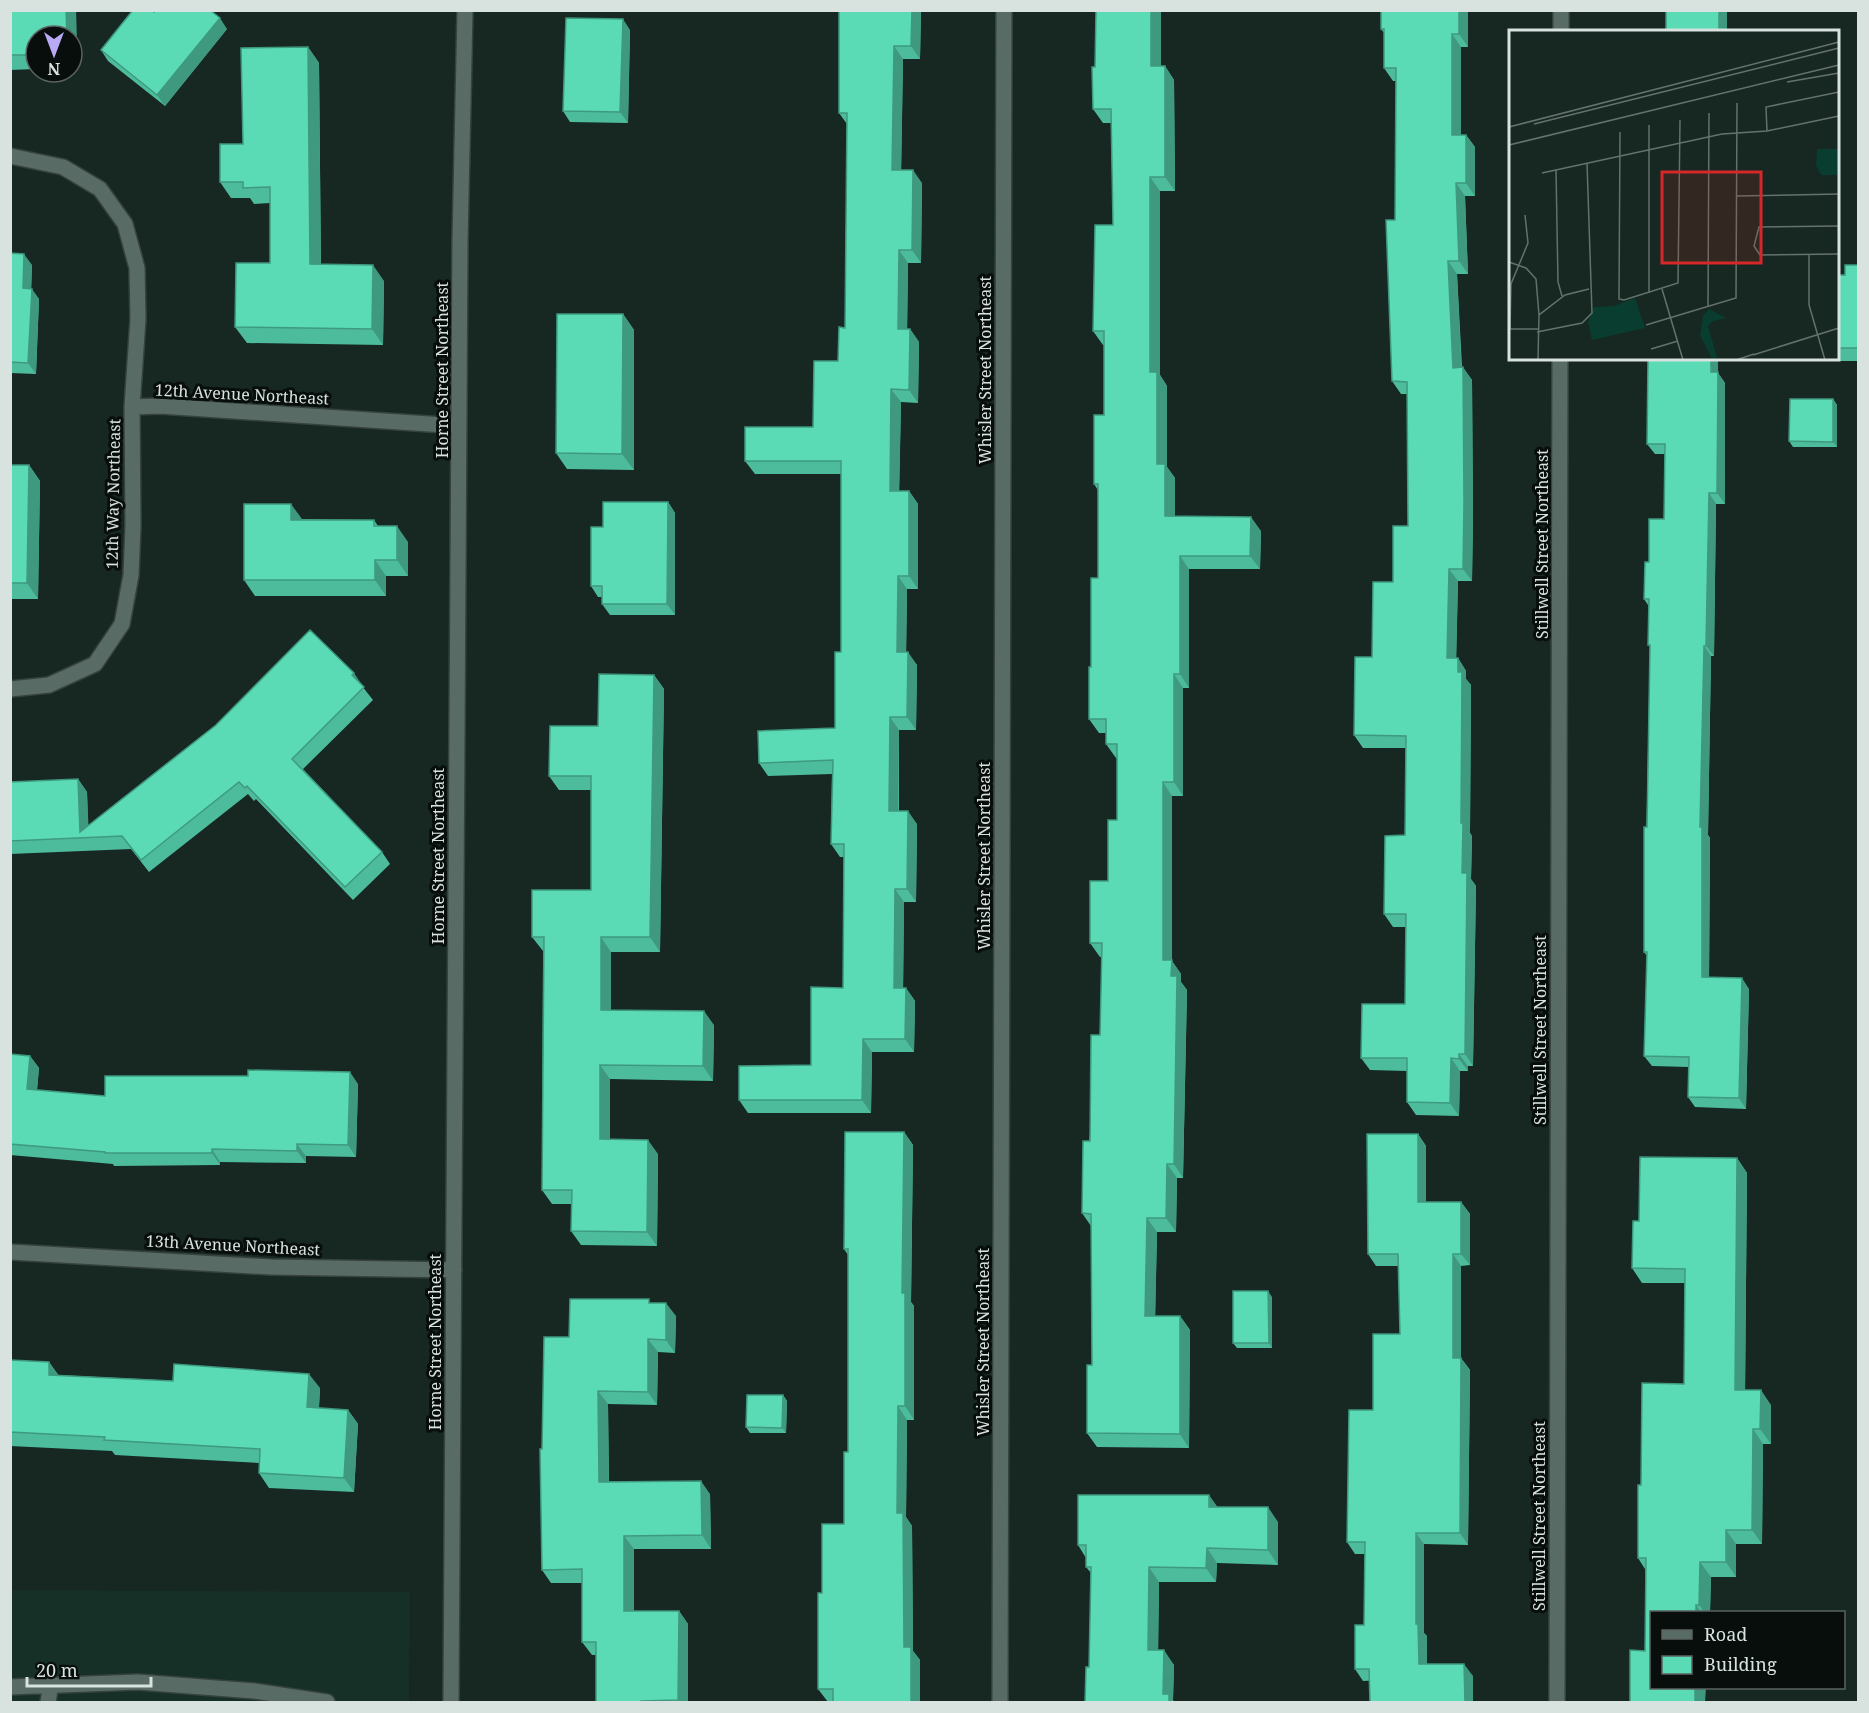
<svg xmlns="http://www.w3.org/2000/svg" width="1869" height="1713" font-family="'Noto Serif',serif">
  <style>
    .built { fill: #162f27 }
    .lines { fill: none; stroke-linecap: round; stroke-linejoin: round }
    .lane-casing { stroke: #36423e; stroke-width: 18 }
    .street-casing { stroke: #36423e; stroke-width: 18 }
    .lane { stroke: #596b65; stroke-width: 15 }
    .street { stroke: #596b65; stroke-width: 15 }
    .wall { fill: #4dbc9d }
    .shaded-wall { fill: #3f997f }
    .building { fill: #5adbb6; stroke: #3f997f; stroke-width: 1.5 }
    .labels { text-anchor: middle; stroke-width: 6; stroke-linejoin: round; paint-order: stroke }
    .street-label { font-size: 16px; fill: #d8e2de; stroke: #080e0c }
    .inset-road { fill: none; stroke: #64726d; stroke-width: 1.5 }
    .view { fill: #d62828; fill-opacity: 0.15; stroke: #d62828; stroke-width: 3 }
    .inset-edge { fill: none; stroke: #d8e2de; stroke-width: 3 }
  </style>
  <rect width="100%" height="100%" fill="#172722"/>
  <path class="built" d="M11,1590L410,1592L409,1702H11Z"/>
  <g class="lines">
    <g class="lane-casing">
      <path id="lane" d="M10,1687L138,1682L254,1691L327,1702
        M48,1702L51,1684"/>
    </g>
    <g class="street-casing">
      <path id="street" d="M1561,32V10
        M10,156L63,167L100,189L125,224L137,268L138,319L132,407L133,526L131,575L122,624L95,664L49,685L10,689
        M132,407L160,406L459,426
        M10,1252L271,1267L454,1270
        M451,1702L460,241L465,10
        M1000,1702L1004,10
        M1557,1702L1560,358"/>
    </g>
    <use href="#lane" class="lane"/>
    <use href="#street" class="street"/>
  </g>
  <path class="wall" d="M10,10H76L77,68H72V36H36V69L10,70Z
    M839,10H921L920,59H903L901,170L922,183L921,263H908L907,329H910L919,342L918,403L901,402L899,491H909L918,504V589H907L906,652L917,665L916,730H899V811L917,824L916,902H904L903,988H906L915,1001L914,1052H872L871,1113H748L739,1100L811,1065L843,988L844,857H840L831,844L832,774L768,776L759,763L835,728L841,652V474H755L745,461L813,427L838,361L845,328L847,124L839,113Z
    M1161,10V66H1165L1174,80L1175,191H1160V375L1167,386V467L1175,478V516L1261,531L1260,569H1189V688H1183V796H1172V961L1181,974V982L1187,990L1183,1178H1177L1176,1232H1157L1155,1316H1180L1190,1330L1189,1448L1097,1447L1087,1433L1092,1365L1091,1226L1082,1213L1100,1035L1102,957H1100L1090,943L1108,881L1117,820V758H1116L1106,744V733H1099L1089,719L1098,578V490L1094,484L1104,415V345H1103L1093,331L1113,225L1111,123H1103L1093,109L1095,67Z
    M1381,10H1468V47H1461V135H1466L1475,147V196H1465L1468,274H1457L1462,367L1472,380L1473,516L1472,581H1458L1456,658H1458L1466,671V679L1471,685L1470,833L1472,836L1471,879L1476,886L1473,1066H1468V1071H1460L1459,1116L1416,1115L1407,1102V1071L1370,1070L1361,1058L1405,1004L1406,927H1393L1384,914L1405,835L1406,748H1363L1354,735L1372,657L1408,526L1407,394H1401L1392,381L1395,220L1396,81H1393L1384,68V33L1381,29Z
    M227,29L165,106L108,61L101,50Z
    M630,30L628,123L570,122L563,111Z
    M308,47L319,63L321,264L384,281L383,345L247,343L235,327L270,263V203L254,204L250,198H231L220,182L243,144Z
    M10,253L32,265L31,289L39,299L36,374L10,373Z
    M1858,265V361H1812L1810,358H1838V275H1845Z
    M623,314L634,330V470L567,469L556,453Z
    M1718,358V373L1725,383V504H1716L1714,656H1711L1708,835L1710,838L1709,977L1749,989L1746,1109L1695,1107L1688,1097L1689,1067L1652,1066L1644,1056L1647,956L1644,952L1650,647L1648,645V605L1644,599L1649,562L1664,519L1665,454H1655L1647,444Z
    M1833,399L1837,405V447H1793L1789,441Z
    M10,465H29L40,481L38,599H10Z
    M668,502L675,513V615H610L602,604V597H598L591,586L603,527Z
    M302,519L374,520L378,526L408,542V576H386V596H255L244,580Z
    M654,675L664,689L660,952H611V1010L714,1025L713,1081L610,1079V1140L658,1154L657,1246L581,1245L571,1231L572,1204H552L542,1190L543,951L532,937L591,890V790H559L549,776L598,726Z
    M362,686L373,700L303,769L382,852L390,864L353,900L256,799L254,801L248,794L149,872L131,849L10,854V782L78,779L87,792L88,825Z
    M10,1054L30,1056L39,1068L37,1090L105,1096L358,1084L356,1157L306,1156V1163L220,1162V1165L114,1166L113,1164L10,1155Z
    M904,1132L913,1145L911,1302L914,1306V1420H907L906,1517L912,1526L913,1651L920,1660V1702H828L818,1689L822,1593L844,1524L848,1452V1255L844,1249Z
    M1418,1134L1426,1146V1202H1461L1470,1214V1265L1461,1266V1358L1470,1370L1468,1545L1424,1544V1633L1427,1636V1664L1473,1676L1363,1681L1355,1669L1364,1625L1365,1554H1355L1347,1542L1373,1410L1400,1334L1398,1266H1376L1368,1254Z
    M1737,1158L1747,1173L1745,1390L1771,1405V1444H1763L1762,1544H1736V1577H1711L1710,1612H1652L1645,1651V1569L1638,1558L1641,1485L1684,1384L1685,1283H1642L1632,1268L1639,1221Z
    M1272,1297V1348H1237L1233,1343Z
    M651,1303L676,1316L675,1353L658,1352L657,1405L608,1404L609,1482L710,1494L711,1549H634V1611H679L688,1624V1702H596V1655H592L582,1642V1583H551L542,1570V1449L569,1337Z
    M10,1360L49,1362L58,1375L320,1388L319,1408L348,1410L358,1424L354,1492L269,1488L259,1473V1463L115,1455L112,1451L10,1446Z
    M783,1395L787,1401L786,1433H750L746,1427Z
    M1218,1507L1278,1522V1565L1217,1563L1216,1582H1159L1158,1650L1174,1665L1173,1700L1089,1667L1091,1573L1086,1567V1558L1078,1545Z"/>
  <path class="shaded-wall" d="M66,10H76L77,68L72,61V36H67Z
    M912,10H921L920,59L911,46Z
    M1151,10H1161V80L1151,66Z
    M1459,10H1468V47L1459,34Z
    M1719,10H1727V32H1719Z
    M220,18L227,29L165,106L157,95Z
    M623,19L630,30L628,123L620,112Z
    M1452,34L1461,47V147L1452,135Z
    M894,46L903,59L901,183L892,170Z
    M308,47L319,63L321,280L310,264Z
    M1165,66L1174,80L1175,191L1165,177Z
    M1466,135L1475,147V196L1466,183Z
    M913,170L922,183L921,263L912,250Z
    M1150,177L1160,191V375L1167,386V467L1175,478V530L1165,516L1157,464L1150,372Z
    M1456,183L1465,196L1468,274L1459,261Z
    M899,250L908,263L907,342L898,329Z
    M24,254L32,265L31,299L23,288Z
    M1448,261L1457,274L1462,380L1453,368Z
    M373,265L384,281L383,345L372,329Z
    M32,289L39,299L36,374L28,363Z
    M623,314L634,330V470L622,454Z
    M910,329L919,342L918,403L909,390Z
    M1711,358H1718V373L1725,383V504L1717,493Z
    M1463,367L1472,380L1473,516L1472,581L1463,569Z
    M891,389L901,402L899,504L890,491Z
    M1833,399L1837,405V447L1833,442Z
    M29,465L40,481L38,599L27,583Z
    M909,491L918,504V589L909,576Z
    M1709,493L1716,504L1714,656L1706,646Z
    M668,502L675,513V615L667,604Z
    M291,504L302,519V536L291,520Z
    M1251,517L1261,531L1260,569L1250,556Z
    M397,526L408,542V576L397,560Z
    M1180,556L1189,569V688L1180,674Z
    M375,560L386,576V596L375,580Z
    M1449,569L1458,581L1456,671L1447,658Z
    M898,576L907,589L906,665L897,652Z
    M1704,646L1711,656L1708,835L1710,838L1709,987L1702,977L1700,827Z
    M908,652L917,665L916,730L907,717Z
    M1458,658L1466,671V679L1471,685L1470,833L1472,836L1471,879L1476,886L1473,1066L1465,1054L1462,873Z
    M354,673L362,685L352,675Z
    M1174,674L1183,688V796L1174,782Z
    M654,675L664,689L660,952L650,937Z
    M890,717L899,730L898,824L889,811Z
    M78,779L87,792L89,838L80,832Z
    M1163,782L1172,796V961L1181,974V982L1187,990L1183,1178L1174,1164L1171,976L1163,960Z
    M908,811L917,824L916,902L907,889Z
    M895,889L904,902L903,1001L894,988Z
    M601,937L611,952V1025L601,1010Z
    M1742,978L1749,989L1746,1109L1739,1098Z
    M906,988L915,1001L914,1052L905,1039Z
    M704,1011L714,1025L713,1081L703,1066Z
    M863,1039L872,1052L871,1113L862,1100Z
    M1459,1054L1468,1066V1071L1459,1059Z
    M30,1056L39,1068L36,1101L27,1089Z
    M1451,1058L1460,1071L1459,1116L1450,1103Z
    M600,1065L610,1079V1154L600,1139Z
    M350,1072L358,1084L356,1157L348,1145Z
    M904,1132L913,1145L911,1302L914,1306V1420L905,1406L902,1293Z
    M1418,1134L1426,1146V1214L1418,1202Z
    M648,1140L658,1154L657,1246L647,1232Z
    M297,1144L306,1156V1163L297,1151Z
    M212,1149L220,1162V1165L212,1153Z
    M1737,1158L1747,1173L1745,1405L1735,1390Z
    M1167,1164L1177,1178L1176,1232L1166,1218Z
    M1461,1202L1470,1214V1265L1461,1254Z
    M1147,1218L1157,1232L1155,1329L1145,1316Z
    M1453,1254L1461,1266V1370L1453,1358Z
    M1268,1291L1272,1297V1348L1269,1343Z
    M666,1303L676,1316L675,1353L666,1340Z
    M1180,1316L1190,1330L1189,1448L1180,1434Z
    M648,1339L658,1352L657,1405L648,1392Z
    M1461,1358L1470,1370L1468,1545L1460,1533Z
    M49,1362L60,1377L49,1375Z
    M309,1374L320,1388L318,1422L307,1407Z
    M1761,1390L1771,1405V1444L1760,1429Z
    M598,1391L608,1404L609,1495L599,1482Z
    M783,1395L787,1401L786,1433L782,1428Z
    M898,1406L907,1420L906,1517L912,1526L913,1651L920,1660V1702H911L904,1647L897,1513Z
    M348,1410L358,1424L354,1492L344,1478Z
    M1753,1429L1763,1444L1762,1544L1752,1530Z
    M701,1481L710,1494L711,1549L702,1535Z
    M1209,1495L1219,1509L1209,1507Z
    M1268,1507L1278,1522V1565L1268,1550Z
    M1726,1530L1736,1544V1577L1726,1562Z
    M1416,1533L1424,1544V1633L1427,1636V1676L1419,1664L1416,1624Z
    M624,1536L634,1549V1624L624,1611Z
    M1207,1548L1217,1563L1216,1582L1206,1568Z
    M1700,1562L1711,1577L1710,1612H1704L1699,1605Z
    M1149,1567L1159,1582L1158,1664L1148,1650Z
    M1696,1605L1701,1612H1696Z
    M679,1611L688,1624V1702H680L678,1700Z
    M1164,1650L1174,1665L1173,1700L1175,1702H1169L1163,1694Z
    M1464,1664L1473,1676V1702H1465Z
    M1695,1688H1706L1705,1702H1695Z"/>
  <path class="building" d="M10,10H66L67,36H36V55H10Z
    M133,10H152L154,12L156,10H210L220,18L157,95L101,50Z
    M839,10H912L911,46H894L892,170H913L912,250H899L898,329H910L909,390L891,389L890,491H909V576H898L897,652H908L907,717H890L889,811H908L907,889H895L894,988H906L905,1039H863L862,1100H739V1066L811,1065V987L843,988L844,844H831L833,760L759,763L758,731L835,728V652H841V461H745V427H813L814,361H838L839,327L845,328L847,113H839Z
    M1096,10H1151V66H1165V177H1150V372H1157V464H1165V516L1251,517L1250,556H1180V674H1174V782H1163V960H1172L1171,976H1177L1174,1164H1167L1166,1218H1147L1145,1316H1180V1434L1087,1433V1365H1092L1091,1214L1082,1213L1083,1141H1090L1091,1035H1100L1102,943H1090V881H1108V820H1117V744H1106V719H1089V667H1091V578H1098V484H1094V415H1104V331H1093L1095,225H1113L1111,109H1093L1092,67H1095Z
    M1381,10H1459V34H1452V135H1466V183H1456L1459,261H1448L1453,368L1463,367L1464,503L1463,569H1449L1447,658H1458V672H1462L1461,823H1463L1462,873H1467L1465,1054H1459V1059L1451,1058L1450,1103L1407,1102V1058H1361L1362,1004H1405L1406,914H1384L1385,836L1405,835L1406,736L1354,735L1355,657H1372L1373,582H1393V526H1408L1407,382L1392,381L1386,220H1395L1396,68H1384V29H1381Z
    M1666,10H1719V32H1666Z
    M566,18L623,19L620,112L563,111Z
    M308,47L310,264L373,265L372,329L235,327L236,263H270V187L243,188V182H220V144H243L241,48Z
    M10,253L24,254L23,288L32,289L28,363L10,362Z
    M1845,265H1858V348H1838V275H1845Z
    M557,314H623L622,454L556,453Z
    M1648,358H1711V372H1718L1717,493H1709L1706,646H1704L1700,827H1702V977L1742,978L1739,1098L1688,1097L1689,1057L1644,1056L1647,952H1644V827H1647L1650,645H1648L1649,599H1644L1645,562H1649V519H1664L1665,444H1647Z
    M1790,399H1833V442L1789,441Z
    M10,465H29L27,583H10Z
    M603,502H668L667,604H602V586H591V527H603Z
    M244,504H291V520H374V526H397V560H375V580H244Z
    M310,630L354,673L352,675L364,687L292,759L382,852L345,887L247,786L245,788L239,782L141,860L122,836L10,841V782L78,779L80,832L216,725Z
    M599,674L654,675L650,937H601V1010L704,1011L703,1066L600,1065V1139L648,1140L647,1232L571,1231L572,1190H542L544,937H532V890H591V776H549L550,726H598Z
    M10,1054L30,1056L27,1089L105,1096V1076H248V1070L350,1072L348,1145L297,1144V1151L212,1149V1153H105V1152L10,1144Z
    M845,1132H904L902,1293H905V1406H898L897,1513H903L904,1647H911V1702H833V1689H818V1593H822V1524H844V1452H848V1249H844Z
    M1367,1134H1418V1202H1461V1254H1453V1358H1461L1460,1533H1416V1624H1418L1419,1664H1464L1465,1702H1370L1369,1669H1355V1625H1364L1365,1542H1347L1349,1410H1373V1334H1400L1398,1254H1368Z
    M1640,1157L1737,1158L1735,1390H1761L1760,1429H1753L1752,1530H1726V1562H1700L1699,1605H1696V1612H1652V1688H1695V1702H1630V1650L1645,1651L1646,1558H1638V1485H1641L1642,1383L1684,1384L1685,1269L1632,1268L1633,1221H1639Z
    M1233,1291H1268L1269,1343H1233Z
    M570,1299H649V1303H666V1340L648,1339V1392L598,1391L599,1482L701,1481L702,1535L624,1536V1611H679L678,1700L641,1701V1702H596V1642H582V1569L542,1570L540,1449H542L544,1337H569Z
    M10,1360L49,1362V1375L173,1381L174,1364L309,1374L307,1407L348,1410L344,1478L259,1473L260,1449L104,1440L105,1437L10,1432Z
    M747,1395H783L782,1428L746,1427Z
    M1078,1495H1209V1507H1268V1550L1207,1548L1206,1568L1149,1567L1148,1650H1164L1163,1694H1169V1702H1085L1086,1667H1089L1091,1567H1086V1545H1078Z"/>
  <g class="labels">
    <g class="street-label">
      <text transform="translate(442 370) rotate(-90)" y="6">Horne Street Northeast</text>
      <text transform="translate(985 370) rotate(-90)" y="6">Whisler Street Northeast</text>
      <text transform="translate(242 394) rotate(3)" y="6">12th Avenue Northeast</text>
      <text transform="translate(113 494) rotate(-89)" y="6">12th Way Northeast</text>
      <text transform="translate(1542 544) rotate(-90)" y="6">Stillwell Street Northeast</text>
      <text transform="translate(438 856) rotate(-90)" y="6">Horne Street Northeast</text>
      <text transform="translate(984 856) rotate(-90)" y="6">Whisler Street Northeast</text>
      <text transform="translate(1540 1030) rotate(-90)" y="6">Stillwell Street Northeast</text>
      <text transform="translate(233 1245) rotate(3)" y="6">13th Avenue Northeast</text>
      <text transform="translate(435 1342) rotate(-90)" y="6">Horne Street Northeast</text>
      <text transform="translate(983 1342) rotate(-90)" y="6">Whisler Street Northeast</text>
      <text transform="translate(1539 1516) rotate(-90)" y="6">Stillwell Street Northeast</text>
    </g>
  </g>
  <g transform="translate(1509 30)">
    <rect width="330" height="330" fill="#172722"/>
    <path d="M308,119H330V145H312L307,135ZM126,268L136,298L83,310L79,292L85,277L105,276ZM200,279L217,288L204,291L199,296L208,327L203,329L191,305L194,286Z" fill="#093d30"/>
    <path class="inset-road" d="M278,52L330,43M25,94L330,18M0,97L330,12M258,101L257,77L330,62M111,102L110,269L115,270L169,253L171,90M0,115L330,35M47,140L49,252L53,266M33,143L213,104L258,101L330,86M228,166L330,164M330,196L250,197L245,216L251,225L330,224M300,224V275L316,330M0,232L17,238L27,249L30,285M153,259L174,330M140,263V95M199,277L200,83M137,295L227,268L228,73M1,299L2,254L19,213L16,185M1,299H29M28,302L73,293L83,283L78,133M142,319L169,311M244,325L330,298M29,330L30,285L56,265L80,259M227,330L245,324"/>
    <path class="view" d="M153,142H252V233H153Z"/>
    <rect width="330" height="330" class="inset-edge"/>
  </g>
  <rect width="1869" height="1713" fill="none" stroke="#d8e2de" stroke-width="24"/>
  <rect x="1650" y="1611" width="195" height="78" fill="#080e0c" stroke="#5b6360" stroke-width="1.5"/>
  <rect x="1662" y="1630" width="30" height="9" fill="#596b65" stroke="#5b6360" stroke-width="1.5"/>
  <text x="1704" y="1641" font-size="18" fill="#d8e2de">Road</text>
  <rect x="1662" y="1656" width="30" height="18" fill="#5adbb6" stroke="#5b6360" stroke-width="1.5"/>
  <text x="1704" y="1671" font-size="18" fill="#d8e2de">Building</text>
  <g transform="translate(54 54) rotate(180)"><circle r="28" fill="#080e0c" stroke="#5b6360" stroke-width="1.5"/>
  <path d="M0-4.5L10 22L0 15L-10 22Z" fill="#baaaf6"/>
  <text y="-9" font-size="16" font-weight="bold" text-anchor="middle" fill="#d8e2de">N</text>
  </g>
  <path d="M27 1677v9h124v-9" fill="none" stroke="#d8e2de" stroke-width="3"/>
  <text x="36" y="1677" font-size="18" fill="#d8e2de" stroke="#080e0c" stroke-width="4.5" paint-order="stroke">20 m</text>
</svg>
